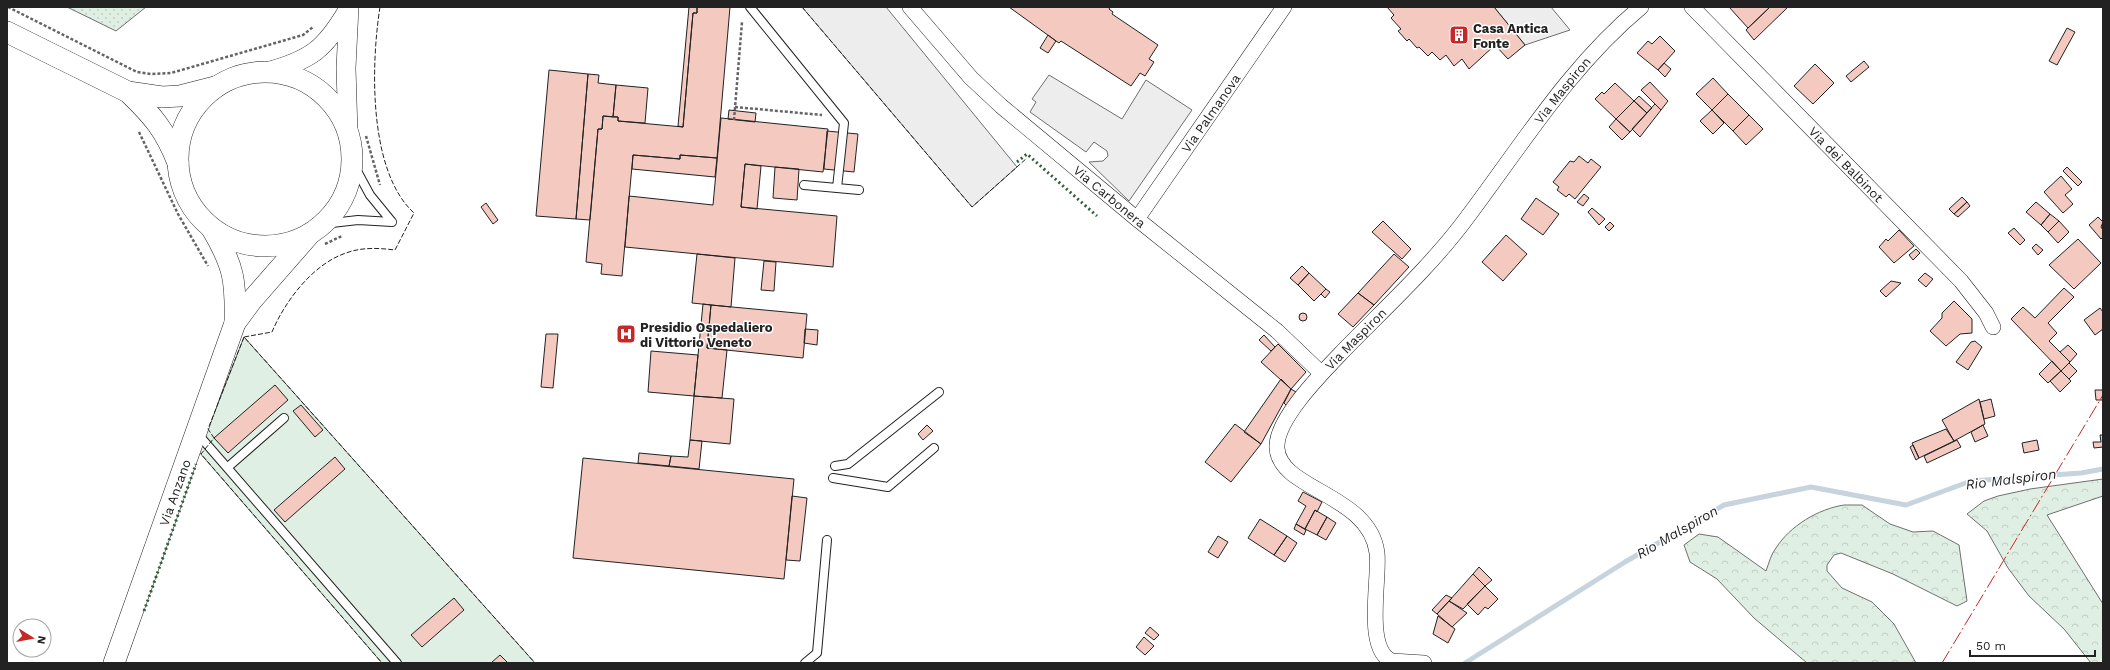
<svg xmlns="http://www.w3.org/2000/svg" width="2110" height="670" font-family="'Work Sans',sans-serif">
  <style>
    .grass { fill: url(#grass-dots); stroke: #6f6f6f }
    .forest { fill: url(#forest-crowns); stroke: #6f6f6f }
    .green { fill: #e0efe3; stroke: #6f6f6f }
    .parking { fill: #ededed; stroke: #6f6f6f }
    .lines { fill: none; stroke-linecap: round; stroke-linejoin: round }
    .stream { stroke: #c7d3dd; stroke-width: 5 }
    .building { fill: #f3c9c0; stroke: #222 }
    .service-casing { stroke: #222; stroke-width: 10 }
    .minor-casing { stroke: #222; stroke-width: 16 }
    .tertiary-casing { stroke: #222; stroke-width: 20 }
    .secondary-casing { stroke: #222; stroke-width: 22 }
    .path { stroke: #646464; stroke-width: 2.5; stroke-dasharray: 3 2; stroke-linecap: butt }
    .service { stroke: #fff; stroke-width: 8 }
    .minor { stroke: #fff; stroke-width: 15 }
    .tertiary { stroke: #fff; stroke-width: 19 }
    .secondary { stroke: #fff; stroke-width: 21 }
    .hedge { stroke: #2f5e38; stroke-width: 3; stroke-dasharray: 2 3; stroke-linecap: butt }
    .fence { stroke: #222; stroke-width: 1; stroke-dasharray: 5 2; stroke-linecap: butt }
    .power { stroke: #c62828; stroke-width: 1; stroke-dasharray: 14 3 2 3; stroke-linecap: butt }
    .labels { text-anchor: middle; stroke-width: 3; stroke-linejoin: round; paint-order: stroke }
    .poi-label { font-size: 13px; font-weight: bold; fill: #222; stroke: #fff; text-anchor: start }
    .street-label { font-size: 13px; fill: #222; stroke: #fff }
    .water-label { font-size: 14px; font-style: italic; fill: #222; stroke: #fff }
  </style>
  <defs>
    <pattern id="grass-dots" width="8" height="8" patternUnits="userSpaceOnUse"><rect width="8" height="8" fill="#e0efe3"/><path d="M2 2h.1M6 6h.1" fill="none" stroke="#c0cdc2" stroke-width="1.8" stroke-linecap="round"/></pattern>
    <pattern id="forest-crowns" width="20" height="18" patternUnits="userSpaceOnUse"><rect width="20" height="18" fill="#e0efe3"/><path d="M2 6a3 3 0 1 1 6 0M12 15a3 3 0 1 1 6 0" fill="none" stroke="#c0cdc2"/></pattern>
  </defs>
  <rect width="100%" height="100%" fill="#fff"/>
  <path class="grass" d="M67,7H146L116,31Z"/>
  <path class="forest" d="M2103,479V496L2047,515L2103,604V663H2091L2064,629L2029,596L2008,568L1987,531L1967,514L1984,501L1998,496L2030,489Z
    M1844,505H1862L1890,524L1913,532L1933,531L1959,545L1967,601L1957,606L1893,574L1841,553L1834,555L1827,565V571L1842,588L1872,602L1894,624L1916,663H1807L1754,618L1717,579L1690,562L1684,545L1699,534L1718,537L1766,571C1769,563 1771,554 1776,548C1790,526 1818,509 1844,505Z"/>
  <path class="green" d="M244,337L535,663H382L199,452Z"/>
  <path class="parking" d="M802,7H886L1017,167L972,207Z
    M1494,7H1551L1570,30L1525,45Z
    M1049,75L1122,119L1146,80L1192,110L1129,201L1089,162L1103,161L1108,156L1107,151L1094,142L1086,152L1030,112L1036,102L1032,99Z"/>
  <g class="lines">
    <path class="stream" d="M1465,663L1625,562L1724,505L1811,487L1906,505L1971,481L2081,473L2103,469"/>
  </g>
  <path class="building" d="M689,7H697V13H693L683,127L678,126Z
    M697,7H730L717,158L680,155V159L633,155L622,276L601,274L602,264L586,262L598,129H602L603,116L618,117V121L683,127L693,13H697Z
    M1009,7H1110L1109,9L1113,12L1112,14L1158,45L1149,59L1154,62L1145,76L1140,73L1131,86L1061,41L1059,43L1056,41Z
    M1387,7H1494L1525,45L1508,59L1495,45L1469,69L1462,59L1454,66L1446,55L1440,60L1432,52L1428,56L1419,47L1417,48L1409,39L1407,41L1398,31L1401,29L1391,18L1394,15Z
    M1729,7H1770L1748,28Z
    M1770,7H1788L1754,40L1746,30Z
    M2067,28L2075,32L2057,65L2049,61Z
    M1048,35L1056,41L1048,53L1040,48Z
    M1660,36L1675,51L1658,70L1637,53L1648,41L1652,44Z
    M1864,61L1869,67L1851,82L1846,76Z
    M1664,63L1671,69L1665,77L1658,70Z
    M1815,64L1834,83L1813,104L1794,86Z
    M549,70L588,74L576,219L536,216Z
    M588,74L599,75L598,83L616,85L613,117L603,116L602,129H598L590,220L576,219Z
    M1713,78L1728,94L1712,110L1696,94Z
    M1650,82L1668,101L1661,110L1641,90Z
    M1615,83L1634,101L1616,119L1595,99L1602,92L1604,94Z
    M616,85L648,88L645,123L618,121V117H613Z
    M1728,94L1749,115L1733,131L1712,110Z
    M1639,96L1652,108L1647,113L1634,101Z
    M1634,101L1647,113L1630,132L1616,119Z
    M1655,104L1661,110L1640,137L1632,129Z
    M729,110L756,113L755,122L728,119Z
    M1712,110L1724,123L1713,134L1700,121Z
    M1749,115L1763,129L1746,145L1733,131Z
    M721,118L828,129L823,172L745,164L741,207L837,216L833,267L625,247L629,196L713,205Z
    M1616,119L1630,132L1622,140L1609,127Z
    M827,131L858,134L854,172L824,169Z
    M633,155L680,159V155L717,158L715,177L632,169Z
    M1579,156L1588,163L1591,159L1601,167L1575,199L1569,194L1566,197L1557,190L1559,187L1553,182L1570,161L1574,162Z
    M745,164L761,166L757,209L741,207Z
    M775,167L799,169L797,200L773,198Z
    M2067,167L2082,182L2078,186L2063,171Z
    M2061,176L2072,189L2065,195L2073,204L2063,213L2044,192Z
    M1584,194L1589,198L1583,206L1577,202Z
    M1962,197L1967,202L1954,214L1949,209Z
    M1536,198L1559,214L1543,235L1521,219Z
    M1967,202L1970,206L1958,217L1954,214Z
    M2036,202L2050,214L2041,225L2026,212Z
    M486,203L498,220L493,224L481,207Z
    M1592,208L1605,219L1599,225L1588,212Z
    M2050,214L2059,221L2048,232L2041,225Z
    M2098,217L2103,222L2101,227L2103,230V237L2101,239L2089,225Z
    M1383,221L1411,249L1402,259L1372,232Z
    M2059,221L2069,232L2058,243L2048,232Z
    M1610,222L1614,226L1609,231L1605,227Z
    M2014,228L2025,240L2020,245L2008,233Z
    M1899,230L1914,246L1894,263L1879,247L1886,239L1888,241Z
    M1506,235L1527,254L1503,281L1482,262Z
    M2078,239L2101,263L2074,289L2049,265Z
    M2036,244L2043,250L2038,255L2032,248Z
    M1916,249L1920,253L1913,260L1909,255Z
    M697,254L735,258L731,307L692,303Z
    M1394,254L1409,267L1374,305L1358,293Z
    M764,261L776,262L774,291L761,290Z
    M1302,266L1309,273L1298,285L1290,278Z
    M1309,273L1326,289L1314,301L1298,285Z
    M1925,273L1933,279L1926,287L1918,280Z
    M1891,281L1901,283L1886,297L1880,291Z
    M2064,288L2074,297L2048,323L2057,333L2049,341L2070,362L2061,371L2011,319L2023,307L2035,318Z
    M1326,289L1330,292L1325,298L1321,294Z
    M1358,293L1374,305L1353,327L1338,314Z
    M1954,301L1972,319V333L1960,334L1946,346L1930,331L1942,318V313Z
    M703,304L711,305L707,348L727,350L722,398L694,396Z
    M711,305L807,314L803,358L707,348Z
    M2100,308L2103,312V329L2095,335L2084,320Z
    M1299 317a4 4 0 1 1 8 0a4 4 0 1 1-8 0Z
    M805,329L818,330L817,345L804,343Z
    M546,334H558L553,388L541,387Z
    M1264,335L1275,347L1271,351L1259,340Z
    M1975,341L1982,347L1968,370L1956,362L1971,342Z
    M1278,344L1306,372L1291,389L1261,362Z
    M2068,345L2077,354L2070,362L2060,352Z
    M651,351L698,355L694,396L648,392Z
    M2052,361L2061,371L2048,383L2039,374Z
    M2069,363L2077,371L2069,379L2061,371Z
    M2061,371L2071,381L2060,392L2050,381Z
    M1281,379L1291,389L1261,444L1244,432Z
    M275,385L288,400L228,453L214,438Z
    M1291,389L1296,392L1287,406L1284,403Z
    M2095,390H2103V400H2096Z
    M694,396L734,399L730,444L690,440Z
    M1979,399L1985,424L1954,441L1942,420Z
    M1991,399L1995,416L1984,419L1980,402Z
    M301,405L323,430L315,437L293,411Z
    M1235,424L1261,444L1231,482L1205,462Z
    M927,425L933,431L923,440L918,434Z
    M1983,425L1988,436L1975,442L1971,432Z
    M1946,429L1954,441L1919,458L1912,443Z
    M2100,435H2103V447L2094,448L2093,442H2101Z
    M690,440L702,441L699,469L669,466L671,456L688,457Z
    M1957,440L1961,447L1927,463L1924,456Z
    M2037,440L2039,450L2024,453L2022,443Z
    M1913,445L1919,458L1916,460L1910,447Z
    M639,453L671,456L669,466L638,463Z
    M335,457L345,469L285,522L274,510Z
    M583,458L794,479L784,579L573,558Z
    M1303,492L1322,502L1317,512L1315,510L1305,529L1296,524L1306,506L1298,501Z
    M792,496L807,498L800,561L786,560Z
    M1315,510L1327,517L1317,535L1305,529Z
    M1327,517L1336,523L1326,540L1317,535Z
    M1260,519L1287,536L1274,555L1248,538Z
    M1296,524L1306,530L1304,535L1294,529Z
    M1218,536L1228,542L1218,558L1208,552Z
    M1287,536L1297,543L1285,562L1274,555Z
    M1479,567L1492,580L1485,586L1473,574Z
    M1473,574L1485,586L1463,609L1449,601Z
    M1485,586L1498,599L1488,609L1485,607L1478,615L1467,604Z
    M1446,595L1452,598L1437,614L1432,610Z
    M454,598L464,610L422,647L411,635Z
    M1449,601L1467,613L1452,627L1437,614Z
    M1438,616L1455,629L1448,643L1433,634Z
    M1150,627L1159,635L1154,640L1145,633Z
    M1144,637L1154,646L1145,655L1136,647Z
    M500,655L508,663H491Z"/>
  <g class="lines">
    <g class="service-casing">
      <path id="service" d="M750,7L844,123L837,188
        M352,162L370,195L392,222
        M804,185L859,190
        M323,224L358,220L392,222
        M197,433L397,663
        M835,466L848,464L939,392
        M228,467L284,418
        M833,478L888,487L934,448
        M805,663L817,653L827,540"/>
    </g>
    <g class="minor-casing">
      <g id="minor">
        <path id="s1" d="M910,7L971,78L1001,106L1137,219L1277,331L1321,373"/>
        <path id="s2" d="M1692,7L1961,281L1986,313L1993,327"/>
        <path id="s3" d="M1137,219L1284,7"/>
        <path id="s4" d="M1424,663L1392,661C1364,650 1380,579 1377,553C1370,494 1279,490 1277,448C1275,419 1325,370 1345,349C1386,307 1431,266 1466,219C1522,145 1569,67 1641,7"/>
      </g>
    </g>
    <g class="tertiary-casing">
      <path id="tertiary" d="M267,72C311,60 325,49 348,10
        M348,133L346,68L349,7"/>
    </g>
    <g class="secondary-casing">
      <g id="secondary">
        <path d="M7,32L128,92L162,97L180,96L215,87"/>
        <circle cx="265" cy="159" r="87"/>
        <path d="M128,92C153,116 165,130 178,163"/>
        <path d="M212,229C234,266 236,281 235,323"/>
        <path id="s5" d="M114,663L235,323L252,300L308,236"/>
      </g>
    </g>
    <path class="path" d="M8,7L137,72L151,74L171,73L303,35L313,27
      M735,107L822,115
      M734,120L742,22
      M139,132L178,214L208,266
      M366,136L380,185
      M325,244L342,236"/>
    <use href="#service" class="service"/>
    <use href="#minor" class="minor"/>
    <use href="#tertiary" class="tertiary"/>
    <use href="#secondary" class="secondary"/>
    <path class="hedge" d="M1017,162L1027,154L1097,216
      M144,611L196,464"/>
    <path class="fence" d="M380,7C371,64 368,171 414,213L395,250C379,248 362,247 346,253C313,264 285,301 272,332L244,337L535,663
      M802,7L972,207L1027,158
      M244,337L208,429L214,438L201,454L382,663"/>
    <path class="power" d="M1942,663L2103,395"/>
  </g>
  <defs>
    <g id="building-square" transform="scale(1)"><rect x="-9" y="-9" width="18" height="18" rx="4" fill="#c62828" stroke="#fff"/><path d="M-4-6H4V6H1V3H-1V6H-4ZM-2.5-4.3h1.7v1.8h-1.7ZM.8-4.3h1.7v1.8H.8ZM-2.5-1h1.7V.8h-1.7ZM.8-1h1.7V.8H.8Z" fill="#fff"/></g>
    <g id="hospital-square" transform="scale(1)"><rect x="-9" y="-9" width="18" height="18" rx="4" fill="#c62828" stroke="#fff"/><path d="M-5-5h3v3.5h4V-5h3V5h-3V1.5h-4V5h-3Z" fill="#fff"/></g>
  </defs>
  <g fill-rule="evenodd">
    <use href="#building-square" x="1459" y="35"/>
    <use href="#hospital-square" x="626" y="334"/>
  </g>
  <g class="labels">
    <g class="poi-label">
      <text x="1473" y="33">Casa Antica<tspan x="1473" dy="15">Fonte</tspan></text>
      <text x="640" y="332">Presidio Ospedaliero<tspan x="640" dy="15">di Vittorio Veneto</tspan></text>
    </g>
    <g class="street-label">
      <text dy="5" stroke="none"><textPath href="#s4" startOffset="758">Via Maspiron</textPath></text>
      <text dy="5" stroke="none"><textPath href="#s3" startOffset="129">Via Palmanova</textPath></text>
      <text dy="5" stroke="none"><textPath href="#s2" startOffset="220">Via dei Balbinot</textPath></text>
      <text dy="5" stroke="none"><textPath href="#s1" startOffset="276">Via Carbonera</textPath></text>
      <text dy="5" stroke="none"><textPath href="#s4" startOffset="434">Via Maspiron</textPath></text>
      <text dy="5" stroke="none"><textPath href="#s5" startOffset="181">Via Anzano</textPath></text>
    </g>
    <g class="water-label">
      <text transform="translate(2011 479) rotate(-7)" y="5">Rio Malspiron</text>
      <text transform="translate(1677 532) rotate(-30)" y="5">Rio Malspiron</text>
    </g>
  </g>
  <rect width="2110" height="670" fill="none" stroke="#222222" stroke-width="16"/>
  <g transform="translate(32 638) rotate(101)"><circle r="19" fill="#ffffff" stroke="#a7a7a7"/>
  <path d="M0-3L7 15L0 10L-7 15Z" fill="#c62828"/>
  <text y="-6" font-size="11" font-weight="bold" text-anchor="middle" fill="#222222">N</text>
  </g>
  <path d="M1970 650v6h125v-6" fill="none" stroke="#222222" stroke-width="2"/>
  <text x="1976" y="650" font-size="12" fill="#222222" stroke="#ffffff" stroke-width="3" paint-order="stroke">50 m</text>
</svg>
